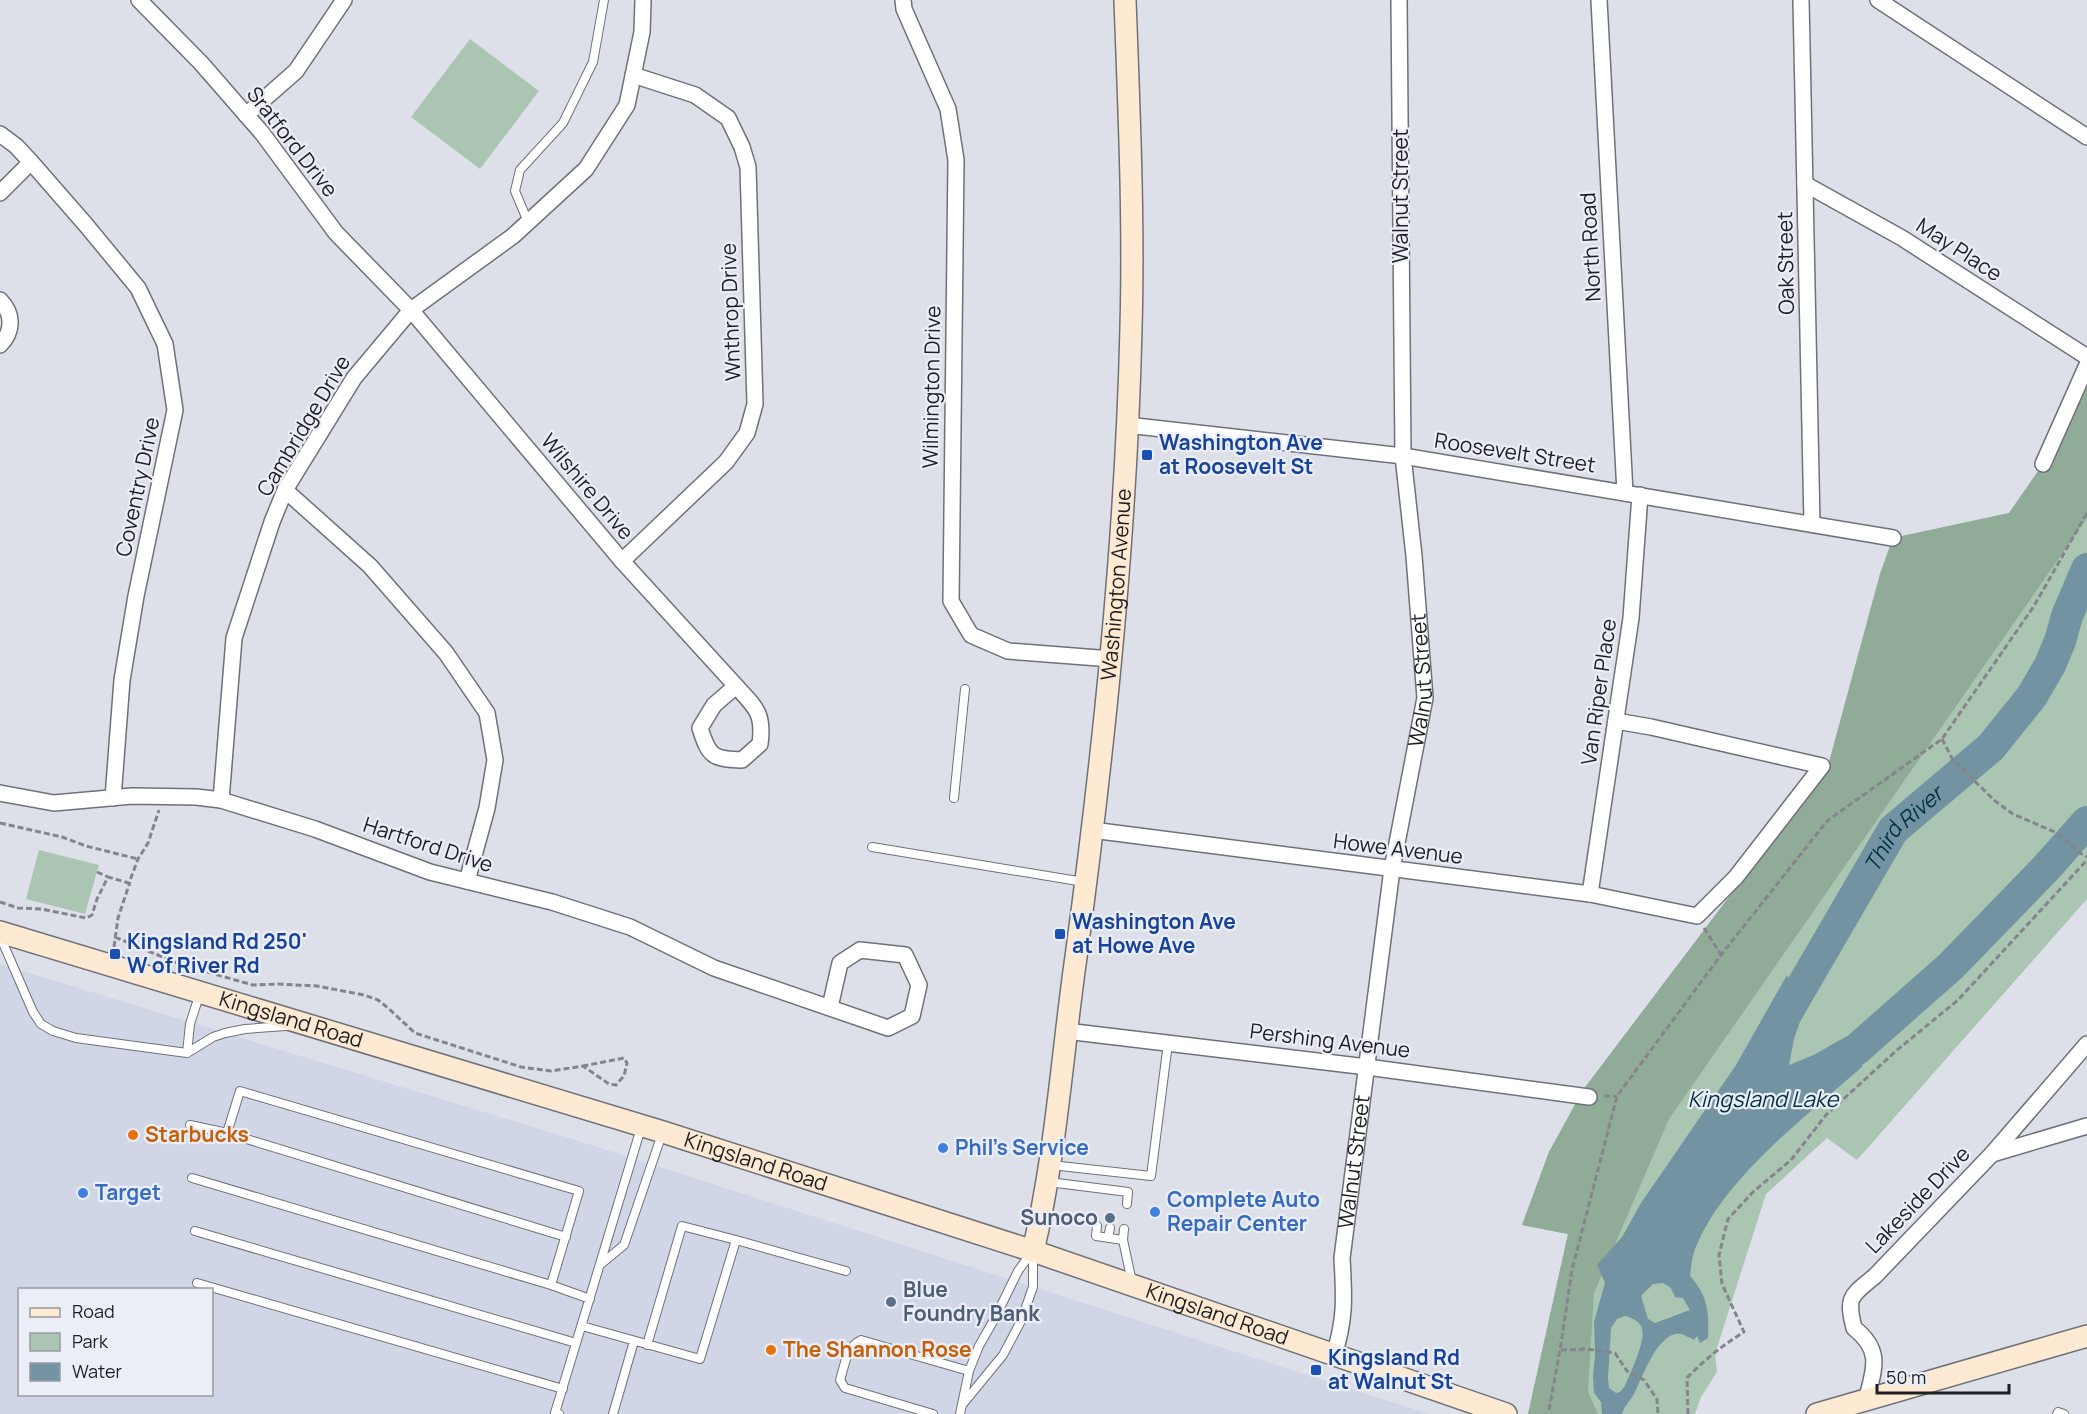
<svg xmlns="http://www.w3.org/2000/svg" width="2087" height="1414" font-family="Manrope,sans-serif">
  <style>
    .built { fill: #d1d6e6; fill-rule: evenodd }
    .green { fill: #aac6b2 }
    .forest { fill: #90ac98 }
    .water { fill: #7393a2; fill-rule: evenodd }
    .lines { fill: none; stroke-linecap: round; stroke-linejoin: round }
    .river { stroke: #7393a2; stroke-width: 32 }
    .lane-casing { stroke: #6f7179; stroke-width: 10 }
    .street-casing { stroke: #6f7179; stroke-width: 18 }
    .secondary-casing { stroke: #6f7179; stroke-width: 24 }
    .path { stroke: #84858c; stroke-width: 3; stroke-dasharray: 6 3; stroke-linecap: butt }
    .lane { stroke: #fff; stroke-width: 8 }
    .street { stroke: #fff; stroke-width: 15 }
    .secondary { stroke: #feead3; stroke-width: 21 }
    .transit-dot { fill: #1a4fb4; stroke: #ebedf7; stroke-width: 2 }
    .food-dot { fill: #e8710a; stroke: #ebedf7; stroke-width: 2 }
    .shop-dot { fill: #3f7fe0; stroke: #ebedf7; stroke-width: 2 }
    .service-dot { fill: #5c6f8a; stroke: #ebedf7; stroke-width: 2 }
    .labels { text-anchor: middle; stroke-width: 4.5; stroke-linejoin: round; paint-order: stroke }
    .street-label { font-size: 21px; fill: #1e1f22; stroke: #ebedf7 }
    .transit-label { font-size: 21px; font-weight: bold; fill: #164399; stroke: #ebedf7; text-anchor: start }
    .food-label { font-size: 21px; font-weight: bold; fill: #c56008; stroke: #ebedf7; text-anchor: start }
    .shop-label { font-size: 21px; font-weight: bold; fill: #366cbe; stroke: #ebedf7; text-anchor: start }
    .service-label { font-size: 21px; font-weight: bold; fill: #4e5e75; stroke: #ebedf7; text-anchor: end }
    .water-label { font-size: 22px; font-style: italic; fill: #013243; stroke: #ebedf7 }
  </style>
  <rect width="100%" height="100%" fill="#dee0e9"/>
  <path class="built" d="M0,964L579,1141L1429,1414H0ZM20,1290H212V1394H20Z"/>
  <path class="green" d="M470,39L539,91L480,169L411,117Z
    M2087,367V899L1857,1160L1827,1138L1766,1194L1715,1354L1717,1372L1701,1397L1695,1414H1528L1568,1234L1522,1225L1549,1152L1583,1090L1828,766L1880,574L1893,538L2009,513L2043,464Z
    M39,850L99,865L85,914L26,899Z"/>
  <path class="forest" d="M2087,367V518L1669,1119L1594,1293L1588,1392L1598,1414H1528L1568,1234L1522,1225L1549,1152L1583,1090L1828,766L1880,574L1893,538L2009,513L2043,464Z"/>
  <path class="water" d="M1787,975L1804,1010L1794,1039L1789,1065L1816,1054L1840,1040L1863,1066C1807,1116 1723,1178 1695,1249C1692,1257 1691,1267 1690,1276C1708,1296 1709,1311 1708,1338L1700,1343L1697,1336L1694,1340C1690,1338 1685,1335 1681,1334C1658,1330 1642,1379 1634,1394C1630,1401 1624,1406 1622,1414H1602L1601,1402L1594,1393L1593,1376L1595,1355L1594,1322L1605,1283L1597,1265L1622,1237L1641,1203L1736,1065ZM1663,1283L1671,1288L1675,1297L1683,1298L1690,1310L1655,1323L1648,1319L1641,1296L1653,1284ZM1625,1316C1631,1318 1638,1320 1641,1326C1648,1338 1630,1373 1625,1386L1620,1392L1616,1393L1609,1388L1608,1378L1611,1328L1617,1319Z"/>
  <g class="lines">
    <g class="river">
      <path id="s1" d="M1776,1031L1893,830L1991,747L2032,696L2050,665L2060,641L2067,616L2087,569"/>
      <path d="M1813,1074L1857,1049L1951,966L2047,867L2087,822"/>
    </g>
    <g class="lane-casing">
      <path id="lane" d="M528,222L515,191L520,170L563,123L593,62L604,0
        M954,798L965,689
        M872,847L1084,882
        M0,936L33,1012L41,1024L53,1031L76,1038L187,1053L213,1037L225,1033L245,1029L286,1026
        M187,1053L190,1024L200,993
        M190,1125L227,1133L240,1091L579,1191L551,1285L192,1178
        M227,1133L566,1237
        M1051,1165L1151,1176L1168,1043
        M1049,1182L1128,1192L1127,1204
        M1097,1226L1096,1236L1123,1240
        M1124,1229L1123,1240L1132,1282
        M195,1231L576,1343
        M1108,1238L1110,1228
        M601,1264L624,1245L662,1134
        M197,1283L563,1389
        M551,1285L590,1299
        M582,1326L700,1359L736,1240L846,1271
        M647,1345L682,1226L736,1240
        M962,1405L1003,1355L1021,1321L1033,1287V1253
        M559,1414L555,1413L641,1128
        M613,1414L634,1341
        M933,1414L845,1388L840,1380C845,1365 846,1347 861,1340L969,1371
        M960,1414L969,1371L979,1346L995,1318L1018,1271L1032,1252
        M2057,1414L2058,1412L2064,1414"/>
    </g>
    <g class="street-casing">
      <g id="street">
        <path d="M139,0L201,63L262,133L336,233L411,310L622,561L736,686L714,705L700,728C709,757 713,759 742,760L760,744C764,713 756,708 736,686"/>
        <path d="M903,0L904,9L948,109L956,160L951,601L971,635L1008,651L1112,659"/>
        <path d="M1599,0L1625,493"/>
        <path d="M1801,0L1812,524"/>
        <path d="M1878,0L2087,137"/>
        <path d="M246,115L296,71L344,0"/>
        <path d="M0,134L16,146L31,162L86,225L138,288L165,344L175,410L136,596L122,680L113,798"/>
        <path d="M1805,184L1902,238L2087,357"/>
        <path d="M0,193L31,162"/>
        <path d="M0,300C13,313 14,331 0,345"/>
        <path d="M1127,425L1403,456L1893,538"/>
        <path d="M2043,464L2087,365"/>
        <path d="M285,490L370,566L446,653L487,713L495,760L487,808L467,881"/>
        <path d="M622,561L726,462L747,433L755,404L748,167L742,147L728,118L695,95L633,75"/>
        <path d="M0,793L54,803L132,796L196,797L221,800L315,829L430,872L552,902L630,927L714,968L888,1028L912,1016L919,985L905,955L860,950L840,963L830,1007"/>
        <path d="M221,800L234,638L272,522L285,490L354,378L411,310L513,236L586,169L627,105L642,32L643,0"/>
        <path d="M1092,830L1590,894L1697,916L1736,877L1822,766L1651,727L1616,721"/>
        <path d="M1590,894L1631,618L1640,495"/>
        <path d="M1066,1031L1367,1067L1589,1097"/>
        <path d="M1992,1154L2087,1126"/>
        <path id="s2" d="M1334,1355C1346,1317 1344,1296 1342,1258L1392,869L1425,698L1414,556L1403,456L1399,0"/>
        <path d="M1866,1401C1874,1369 1883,1351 1854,1328C1846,1296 1851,1296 1875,1276L1992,1154L2087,1044"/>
      </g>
    </g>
    <g class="secondary-casing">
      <g id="secondary">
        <path id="s3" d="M0,932L663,1132L1033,1251L1506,1414"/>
        <path id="s4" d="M1033,1251C1056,1155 1062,1055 1076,957C1104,749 1126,539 1131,328C1134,219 1129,109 1125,0"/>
        <path d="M1817,1414L2087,1336"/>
      </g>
    </g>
    <path class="path" d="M1942,739L1953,760L1995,801L2013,814L2057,833L2080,853L2087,857
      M0,823L62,837L86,846L138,859
      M97,872L108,877
      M0,902L18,908L41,909L86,918L92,915L97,899L108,877L129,883L138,859L148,843L159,810
      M1704,928L1721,955
      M115,937L179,964L253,985L278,984L317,986L364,995L378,1000L388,1008L415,1033L521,1067L551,1071L583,1066L609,1084L616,1085L624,1076L627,1063L624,1058L583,1066
      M114,947L118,918L130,882
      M1604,1096H1617
      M1561,1350L1586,1349L1615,1353L1627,1371L1644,1380L1657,1399L1658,1414
      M1549,1410L1560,1350L1572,1270L1617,1096L1721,955L1827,821L1942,739L2034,606L2087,513
      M1688,1414L1687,1378C1704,1360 1723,1345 1744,1332L1722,1284L1719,1255L1728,1219L1753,1192L1791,1160L1826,1115L1896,1051L1958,1000L2087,860"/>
    <use href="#lane" class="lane"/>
    <use href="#street" class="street"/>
    <use href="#secondary" class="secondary"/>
  </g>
  <g class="transit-dot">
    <rect x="1141" y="449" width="12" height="12" rx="3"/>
    <rect x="1054" y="928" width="12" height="12" rx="3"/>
    <rect x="109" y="948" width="12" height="12" rx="3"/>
    <rect x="1310" y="1364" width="12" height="12" rx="3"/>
  </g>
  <g class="food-dot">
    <circle cx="133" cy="1135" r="6"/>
    <circle cx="771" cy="1350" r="6"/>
  </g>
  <g class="shop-dot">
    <circle cx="943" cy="1148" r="6"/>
    <circle cx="83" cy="1193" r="6"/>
    <circle cx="1155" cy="1212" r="6"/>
  </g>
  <g class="service-dot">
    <circle cx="1110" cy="1218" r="6"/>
    <circle cx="891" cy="1302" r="6"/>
  </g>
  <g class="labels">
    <g class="street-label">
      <text transform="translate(292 142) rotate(52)" y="7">Sratford Drive</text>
      <text transform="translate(1401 196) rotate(-90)" y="7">Walnut Street</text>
      <text transform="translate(1591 247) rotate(-93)" y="7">North Road</text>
      <text transform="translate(1959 250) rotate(33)" y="7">May Place</text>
      <text transform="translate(1786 263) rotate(-91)" y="7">Oak Street</text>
      <text transform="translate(731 312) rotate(-92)" y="7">Wnthrop Drive</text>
      <text transform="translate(932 387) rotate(-89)" y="7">Wilmington Drive</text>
      <text transform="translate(304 426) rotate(-59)" y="7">Cambridge Drive</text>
      <text transform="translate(1515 453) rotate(9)" y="7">Roosevelt Street</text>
      <text transform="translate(138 487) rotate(-78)" y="7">Coventry Drive</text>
      <text transform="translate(587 487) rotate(50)" y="7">Wilshire Drive</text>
      <text dy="7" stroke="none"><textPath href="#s4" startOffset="672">Washington Avenue</textPath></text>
      <text dy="7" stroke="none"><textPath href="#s2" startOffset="682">Walnut Street</textPath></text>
      <text transform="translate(1599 692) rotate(-82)" y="7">Van Riper Place</text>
      <text transform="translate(428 845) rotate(18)" y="7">Hartford Drive</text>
      <text transform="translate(1398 849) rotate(7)" y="7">Howe Avenue</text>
      <text dy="7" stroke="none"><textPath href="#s3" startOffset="304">Kingsland Road</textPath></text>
      <text transform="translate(1330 1041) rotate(7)" y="7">Pershing Avenue</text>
      <text dy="7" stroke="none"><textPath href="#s2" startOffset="195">Walnut Street</textPath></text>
      <text dy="7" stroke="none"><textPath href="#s3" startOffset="790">Kingsland Road</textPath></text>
      <text transform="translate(1918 1200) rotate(-46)" y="7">Lakeside Drive</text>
      <text dy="7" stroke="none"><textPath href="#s3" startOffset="1276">Kingsland Road</textPath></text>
    </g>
    <g class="transit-label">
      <text x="1159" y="450">Washington Ave<tspan x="1159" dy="24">at Roosevelt St</tspan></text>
      <text x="1072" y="929">Washington Ave<tspan x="1072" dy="24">at Howe Ave</tspan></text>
      <text x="127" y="949">Kingsland Rd 250'<tspan x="127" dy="24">W of River Rd</tspan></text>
      <text x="1328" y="1365">Kingsland Rd<tspan x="1328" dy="24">at Walnut St</tspan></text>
    </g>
    <g class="food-label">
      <text x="145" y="1142">Starbucks</text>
      <text x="783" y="1357">The Shannon Rose</text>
    </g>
    <g class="shop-label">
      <text x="955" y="1155">Phil's Service</text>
      <text x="95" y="1200">Target</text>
      <text x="1167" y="1207">Complete Auto<tspan x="1167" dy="24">Repair Center</tspan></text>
    </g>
    <g class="service-label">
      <text x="1098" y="1225">Sunoco</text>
      <text x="903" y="1297" text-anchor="start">Blue<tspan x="903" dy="24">Foundry Bank</tspan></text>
    </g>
    <g class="water-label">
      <text dy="8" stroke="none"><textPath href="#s1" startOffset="240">Third River</textPath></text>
      <text x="1763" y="1107">Kingsland Lake</text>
    </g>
  </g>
  <rect x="18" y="1288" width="195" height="108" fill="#ebedf7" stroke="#999ba2" stroke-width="1.5"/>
  <rect x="30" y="1308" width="30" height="9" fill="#feead3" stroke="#999ba2" stroke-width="1.5"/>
  <text x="72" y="1318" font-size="18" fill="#1e1f22">Road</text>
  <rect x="30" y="1333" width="30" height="18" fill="#aac6b2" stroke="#999ba2" stroke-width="1.5"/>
  <text x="72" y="1348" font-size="18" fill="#1e1f22">Park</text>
  <rect x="30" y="1363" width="30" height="18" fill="#7393a2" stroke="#999ba2" stroke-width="1.5"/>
  <text x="72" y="1378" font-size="18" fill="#1e1f22">Water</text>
  <path d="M1877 1384v9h132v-9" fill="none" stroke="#1e1f22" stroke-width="3"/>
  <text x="1886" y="1384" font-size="18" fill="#1e1f22" stroke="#ebedf7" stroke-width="4.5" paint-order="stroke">50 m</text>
</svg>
